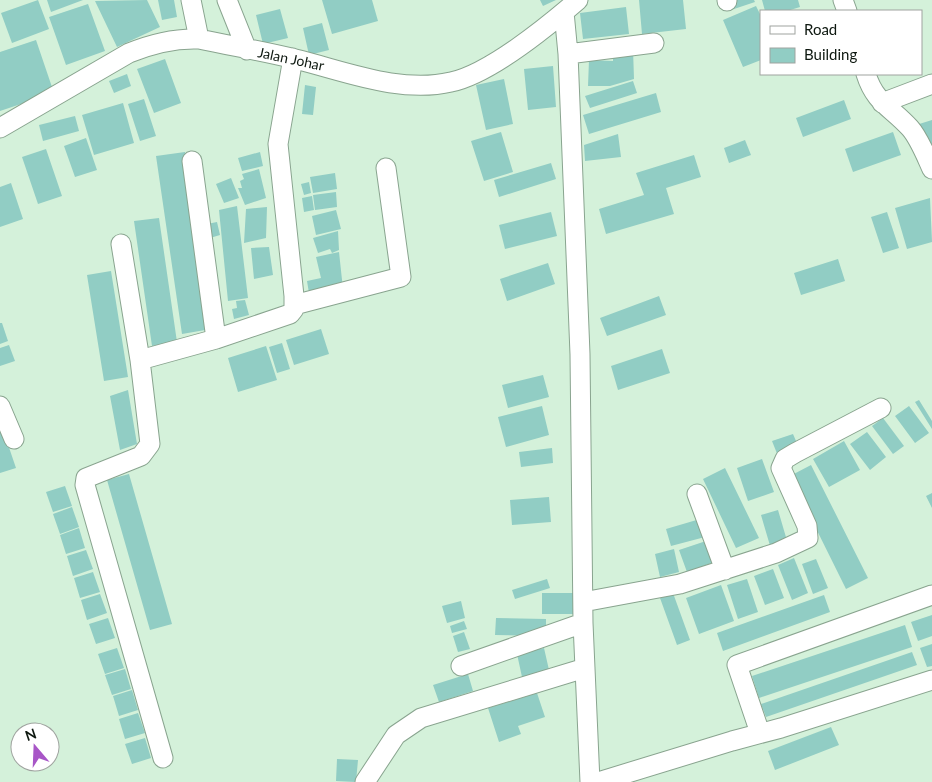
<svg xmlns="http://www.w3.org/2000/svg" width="932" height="782" font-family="Lato,sans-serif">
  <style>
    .building { fill: #91cdc4 }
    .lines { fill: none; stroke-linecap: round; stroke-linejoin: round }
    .minor-casing { stroke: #89a48f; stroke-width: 21 }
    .minor { stroke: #fff; stroke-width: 19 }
    .labels { text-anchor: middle; stroke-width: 4.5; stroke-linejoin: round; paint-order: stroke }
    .street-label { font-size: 14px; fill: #0e1810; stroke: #fff }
  </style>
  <rect width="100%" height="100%" fill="#d4f1da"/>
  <path class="building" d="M38,0L49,29L12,43L1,13Z
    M47,0H83L51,12Z
    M147,0L160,27L117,47L95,1Z
    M158,0H174L177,17L162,20Z
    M322,0H372L378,21L332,34Z
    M540,0H556L543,6Z
    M639,0H683L686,29L642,34Z
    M727,0H754L755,2L731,10Z
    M762,0H798L800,7L787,11H765Z
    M88,4L105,51L66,65L49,17Z
    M756,6L761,16V60L743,67L723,20Z
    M626,7L629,34L583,39L580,13Z
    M280,9L288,38L263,44L256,15Z
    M322,23L329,50L309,55L303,28Z
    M36,40L54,93L0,111V52Z
    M613,49H633L634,79L610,86H588L589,60L613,61Z
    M165,59L181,103L154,113L137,69Z
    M553,66L556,107L528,110L524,69Z
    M127,74L131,86L114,93L109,81Z
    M504,79L513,124L486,130L476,85Z
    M633,81L637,93L590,108L585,96Z
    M305,85L316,87L313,115L302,114Z
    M656,93L661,112L589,134L583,115Z
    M144,99L156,136L140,141L128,104Z
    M844,100L851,119L803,137L796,118Z
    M123,103L134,143L94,155L82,115Z
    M75,116L79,131L43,141L39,125Z
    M932,120V144L923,147L916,125Z
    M501,132L513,172L484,181L471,141Z
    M893,132L901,155L853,172L845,149Z
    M618,134L621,157L585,161L584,145Z
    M86,138L97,170L75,177L64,146Z
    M745,140L751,155L729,163L724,148Z
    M46,149L62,196L38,204L22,157Z
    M185,152L211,329L182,334L156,156Z
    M260,152L263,166L242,171L238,158Z
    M694,155L701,177L666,188L674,214L606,234L599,209L644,195L636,173Z
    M551,163L556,179L499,197L494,180Z
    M259,169L266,198L245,205L238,188H242L240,181L244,179L242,174Z
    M335,173L337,189L313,193L310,177Z
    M231,178L239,198L224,203L216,184Z
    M309,182L311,193L304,195L301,184Z
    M11,183L23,219L0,227V187Z
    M336,192L337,207L315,210L313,195Z
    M312,196L314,210L304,212L302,198Z
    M930,198L932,242L907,249L895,208Z
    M237,206L248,298L228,301L219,210Z
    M267,207L266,238L244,243L246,209Z
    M336,210L341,229L316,235L312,216Z
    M551,212L557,236L505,249L499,225Z
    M887,212L899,248L883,253L871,217Z
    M159,218L177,342L152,346L134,221Z
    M217,222L220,235L210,238L207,224Z
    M338,231L339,250L332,253L330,249L318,253L313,238Z
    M269,247L273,275L254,279L251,248Z
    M339,252L343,289L309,293L307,281L321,278L316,257Z
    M838,259L845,281L801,295L794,273Z
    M548,263L555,284L507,301L500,279Z
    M111,271L128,377L104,381L87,275Z
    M659,296L666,315L607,336L600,318Z
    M245,300L249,315L234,319L232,309L237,308L236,301Z
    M0,323H2L8,341L0,344Z
    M321,329L329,354L294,365L286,340Z
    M282,343L290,369L277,373L269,347Z
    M9,345L15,361L0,366V348Z
    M266,346L277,380L238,392L228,358Z
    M662,349L670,373L618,390L611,366Z
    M543,375L549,397L508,408L502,385Z
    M128,390L137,444L120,450L110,396Z
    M919,400L932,421V429L915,402Z
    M542,406L549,435L506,447L498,417Z
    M909,406L929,433L915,443L895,416Z
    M883,418L904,446L893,454L872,426Z
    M0,427H2L16,468L0,473Z
    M867,432L886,457L870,470L850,444Z
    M793,434L799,448L778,456L772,441Z
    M844,441L860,470L829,487L813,459Z
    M552,448L553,463L521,467L519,452Z
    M762,459L774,492L748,501L737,468Z
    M811,465L868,578L846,589L790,476Z
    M725,468L759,538L736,548L703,479Z
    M129,474L172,624L150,630L107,480Z
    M65,486L72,506L53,512L46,492Z
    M932,493V508L926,496Z
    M549,497L551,522L512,525L510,500Z
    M72,507L79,527L60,534L53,514Z
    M778,510L788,544L771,549L761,515Z
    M700,519L705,537L671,546L666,529Z
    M79,528L85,548L66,554L60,535Z
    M706,541L714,562L687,572L679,550Z
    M674,549L679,572L660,577L655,554Z
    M86,550L93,569L73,576L67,556Z
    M794,558L808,593L792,600L778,565Z
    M816,559L828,588L813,594L802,564Z
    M773,569L784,598L765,605L754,576Z
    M93,572L100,592L80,598L74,578Z
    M547,579L550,588L515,599L512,590Z
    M747,579L758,612L738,619L727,585Z
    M721,585L734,621L699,634L686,598Z
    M542,593H573V614H542Z
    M673,593L690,640L677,645L660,598Z
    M100,594L107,613L87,620L81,600Z
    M824,595L830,612L723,651L717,633Z
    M461,601L465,618L447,623L442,606Z
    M932,615V636L918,641L911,622Z
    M108,618L115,638L96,644L89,624Z
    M496,618L546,619V636L495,635Z
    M464,621L467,629L452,633L450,626Z
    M905,625L912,647L759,698L752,676Z
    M464,632L470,649L458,652L453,636Z
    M932,644V666L927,667L920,648Z
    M117,648L124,668L105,674L98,654Z
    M544,648L549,670L522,677L517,654Z
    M912,652L917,665L766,717L761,704Z
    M125,669L131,689L112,695L105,675Z
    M468,674L473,691L439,702L433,685Z
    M132,690L138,710L119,716L113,696Z
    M537,693L545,717L518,726L521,734L499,742L488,708Z
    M138,713L145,733L125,739L119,719Z
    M831,727L839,745L775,770L768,751Z
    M145,738L151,758L132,764L125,744Z
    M337,759L358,760L356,782L336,781Z"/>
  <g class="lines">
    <g class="minor-casing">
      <path id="minor" d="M191,0L199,39
        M227,0L247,50
        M727,0V1
        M843,0L847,11
        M564,12L568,54L580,354L583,623L590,782
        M568,54L654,43
        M866,74C875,103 891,107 910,128C919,138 926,156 932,169
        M882,103L932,84
        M0,128L129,53C151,44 174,38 199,39C231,46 263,51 295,59C345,71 400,94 451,82C489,74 548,26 578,0
        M192,161L216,339
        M121,244L140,360L216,339L290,314L294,309V296L278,144L293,58
        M294,305L401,277L386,168
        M140,360L150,444L141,456L86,478L85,485L163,758
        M0,406L14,439
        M697,494L725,570
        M583,602L680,584L776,553L808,538L807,526L781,468L785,459L795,453L881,408
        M461,666L583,623
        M760,733L737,665L932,595
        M365,782L396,735L421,718L585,668
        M598,782L732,741L781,728L932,680"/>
    </g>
    <use href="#minor" class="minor"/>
  </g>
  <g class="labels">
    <g class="street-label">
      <text transform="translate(291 59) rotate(12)" y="5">Jalan Johar</text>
    </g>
  </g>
  <rect x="760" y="10" width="162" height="65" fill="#ffffff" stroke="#9fa39f"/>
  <rect x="770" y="26" width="25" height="8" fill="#ffffff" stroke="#9fa39f"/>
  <text x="804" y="35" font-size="15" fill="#0e1810">Road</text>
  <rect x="770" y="48" width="25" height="15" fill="#91cdc4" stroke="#9fa39f"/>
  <text x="804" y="60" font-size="15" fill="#0e1810">Building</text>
  <g transform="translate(35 747) rotate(341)"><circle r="24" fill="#ffffff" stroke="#9fa39f"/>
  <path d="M0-4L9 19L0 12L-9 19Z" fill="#a856c7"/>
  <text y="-8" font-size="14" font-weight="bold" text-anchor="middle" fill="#0e1810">N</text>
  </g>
</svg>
